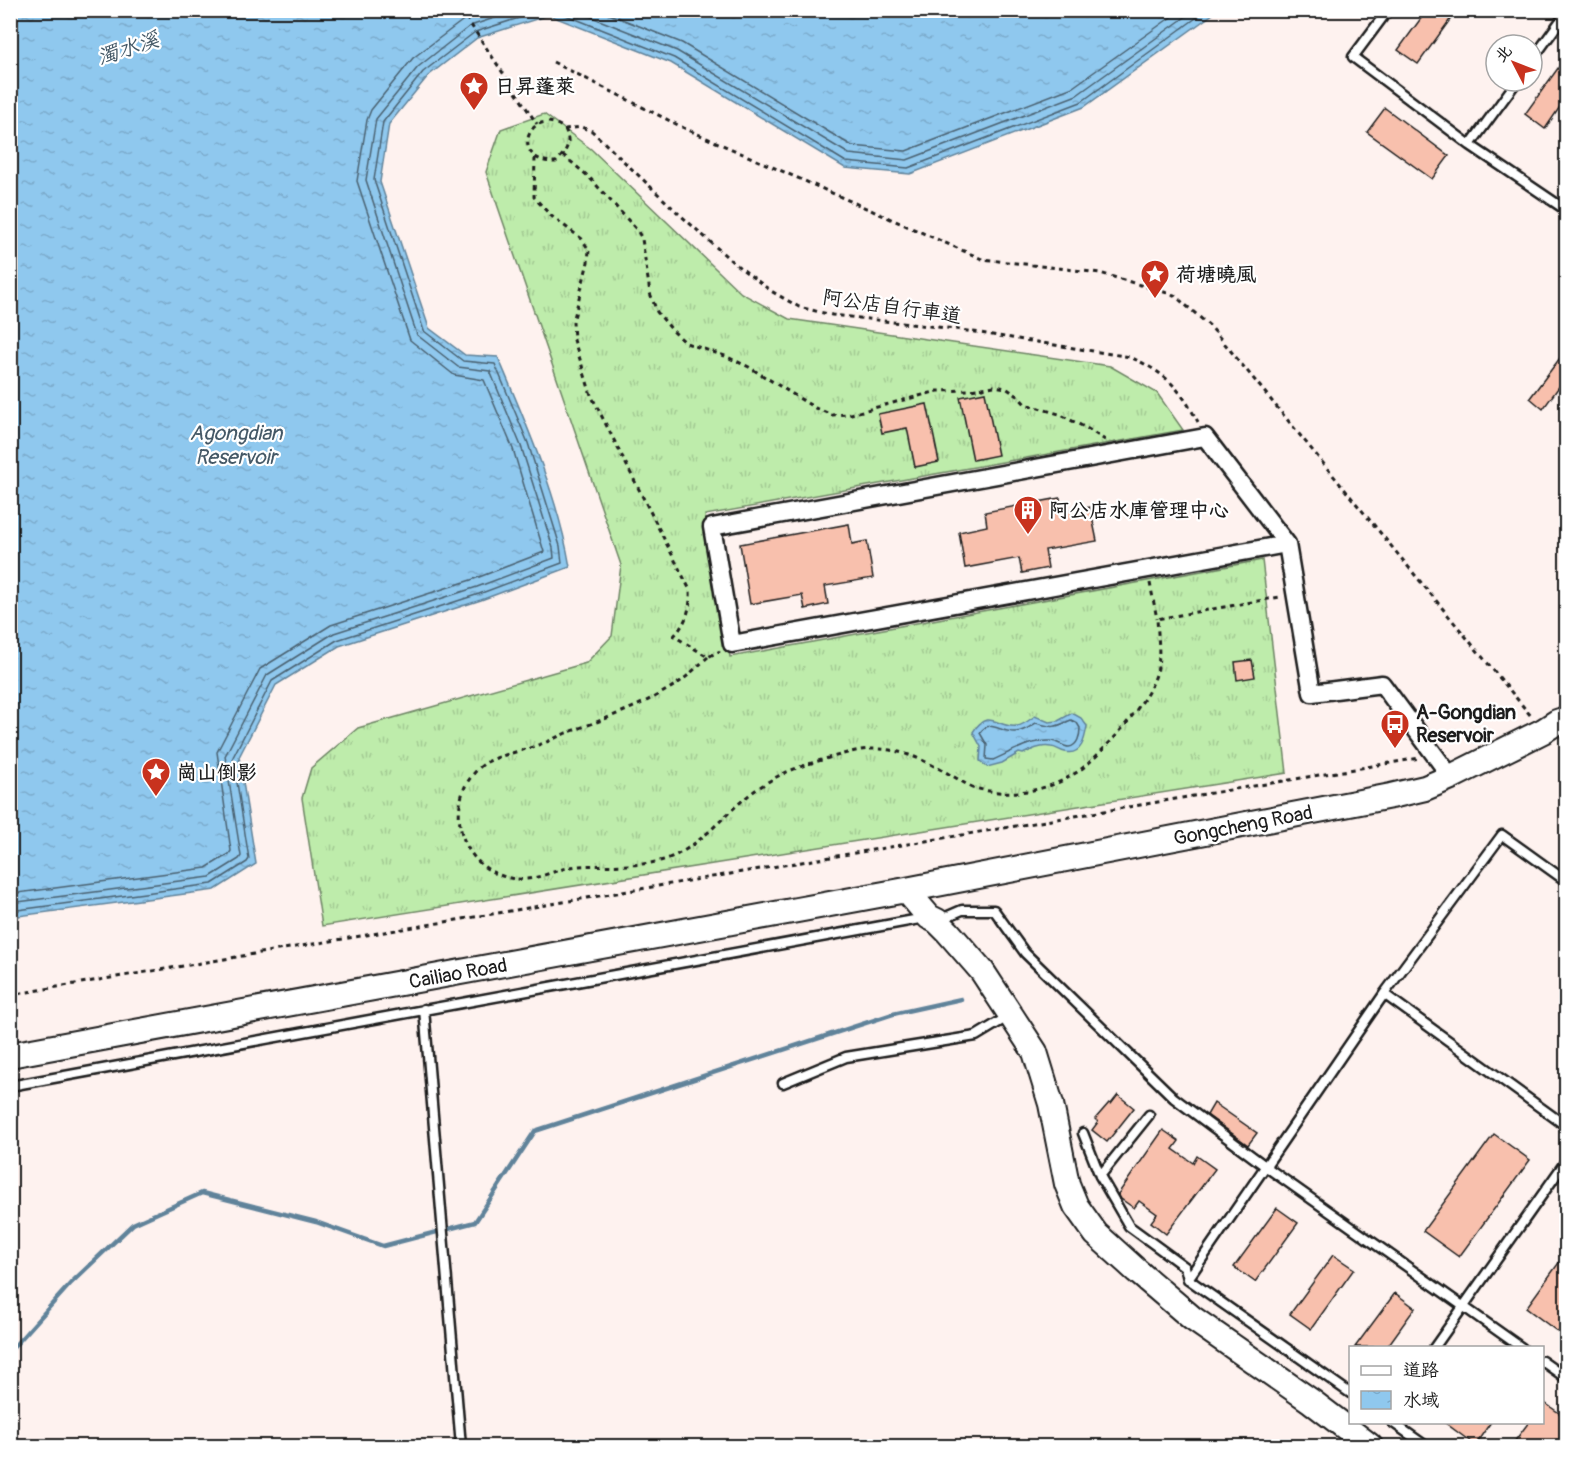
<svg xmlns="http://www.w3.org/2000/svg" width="1577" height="1457" font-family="Pangolin,'LXGW WenKai TC',sans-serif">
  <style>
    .grass { fill: url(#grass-tufts); stroke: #6d8464; stroke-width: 1.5 }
    .water { fill: url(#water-ripples); stroke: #61839a; stroke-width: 1.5 }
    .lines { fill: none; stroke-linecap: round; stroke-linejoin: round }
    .shore { stroke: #4a6170; stroke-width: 1.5 }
    .stream { stroke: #61839a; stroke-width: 4.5 }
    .building { fill: #f8c0ad; stroke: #1c1c1c; stroke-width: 1.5 }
    .lane-casing { stroke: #1c1c1c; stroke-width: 13 }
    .street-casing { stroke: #1c1c1c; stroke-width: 21 }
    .secondary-casing { stroke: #1c1c1c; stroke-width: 28 }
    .path { stroke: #1c1c1c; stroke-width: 3; stroke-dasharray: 4.5 4.5; stroke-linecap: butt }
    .lane { stroke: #fff; stroke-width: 8 }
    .street { stroke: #fff; stroke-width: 16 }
    .secondary { stroke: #fff; stroke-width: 24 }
    .labels { text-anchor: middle; stroke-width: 4.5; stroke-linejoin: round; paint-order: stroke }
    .poi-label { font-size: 20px; font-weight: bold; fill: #1c1c1c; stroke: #fff; text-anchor: start }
    .street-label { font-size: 20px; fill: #1c1c1c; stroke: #fff }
    .water-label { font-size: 21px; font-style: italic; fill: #445866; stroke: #fff }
  </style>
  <defs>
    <pattern id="grass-tufts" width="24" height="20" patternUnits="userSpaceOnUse" patternTransform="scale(1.5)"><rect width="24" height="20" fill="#beecab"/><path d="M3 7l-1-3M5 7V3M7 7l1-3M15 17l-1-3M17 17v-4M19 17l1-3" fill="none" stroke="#a3ca93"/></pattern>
    <pattern id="water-ripples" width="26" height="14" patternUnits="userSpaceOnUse" patternTransform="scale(1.5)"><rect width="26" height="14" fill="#8fc8ee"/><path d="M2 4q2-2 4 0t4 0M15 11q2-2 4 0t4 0" fill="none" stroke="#7babcc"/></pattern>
  </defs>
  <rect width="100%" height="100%" fill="#fef2ef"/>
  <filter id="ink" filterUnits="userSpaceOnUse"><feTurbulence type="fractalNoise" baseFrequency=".0167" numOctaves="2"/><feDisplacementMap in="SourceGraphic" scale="12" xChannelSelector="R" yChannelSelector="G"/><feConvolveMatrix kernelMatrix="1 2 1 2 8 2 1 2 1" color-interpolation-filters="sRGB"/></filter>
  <g filter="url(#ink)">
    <path class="grass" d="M544,114L591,149L741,293L789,319L1110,366L1157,393L1183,430L705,515L730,657L1262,560L1287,773L322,926L302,798L311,768L358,728L586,663L612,636L621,565L486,172L501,129Z"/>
    <path class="water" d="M10,11L11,10L1217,11L1084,107L910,174L845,168L671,63L549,15L477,38L428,76L389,124L380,182L429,328L465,355L498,357C526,423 558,496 570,567L481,600L339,646L276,685L239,757L256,864L215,890L11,917Z
      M1072,713L1081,718L1087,726C1085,738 1082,756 1065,752C1060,751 1056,747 1051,747C1041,745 1031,750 1023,754L1019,753L1002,763L987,767L980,761L981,747L973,732C989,707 998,729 1017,726C1024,725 1029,720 1035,716L1049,722L1058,721Z"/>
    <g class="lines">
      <path class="shore" d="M553,10L674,58L846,162L908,168L1081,102L1207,10
        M574,10L677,51L849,154L907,160L1077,95L1195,10
        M599,10L682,43L852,146L906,151L1073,87L1181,10
        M1071,720L1077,723L1080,728C1080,735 1078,746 1069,747C1063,747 1057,741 1051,741C1029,740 1012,752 993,760L986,759L987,745L980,733C989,718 1001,733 1015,732C1023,732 1030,727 1036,723C1054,728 1054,728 1071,720Z
        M10,894L206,868L229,854L231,851L217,752L260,669L331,625L474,579L544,552L513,449L484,380L454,375L410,340L357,181L367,120L371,110L413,58L466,18L489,10
        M10,903L210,877L239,859L241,856L225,756L267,675L334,633L477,587L554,558L553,548L521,446L490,371L458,367L417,335L366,180L376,119L418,67L470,26L519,10
        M10,911L212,884L247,862L249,859L233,757L272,681L337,640L479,594L562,563L560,546L528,443L495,364L463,361L424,331L374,180L383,122L423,72L475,32L544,10"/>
      <path class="stream" d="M10,1351L71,1283L133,1224L202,1193L316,1222L383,1246L475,1222L535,1131L893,1014L961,999"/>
    </g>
    <path class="building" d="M1427,10H1457L1418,64L1398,50Z
      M1566,57V98L1545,129L1525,114Z
      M1385,108L1449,156L1432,179L1367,132Z
      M1566,350V377L1543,409L1530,398Z
      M985,392L998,455L973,460L960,397Z
      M927,404L939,462L915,467L907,428L882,433L878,414Z
      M1060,498L1062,512L1090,507L1097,541L1045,550L1048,568L1022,573L1019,558L965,568L959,532L987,526L985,512Z
      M849,524L852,544L867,541L873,578L825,586L828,604L805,609L802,595L750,604L740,544Z
      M1252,660L1255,677L1237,680L1235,662Z
      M1118,1095L1134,1108L1107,1142L1092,1130L1098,1122L1095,1119L1109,1103L1111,1104Z
      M1214,1103L1257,1133L1248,1145L1207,1115Z
      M1163,1130L1179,1141L1173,1149L1193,1163L1197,1156L1215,1169L1166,1234L1151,1222L1157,1214L1139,1201L1134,1208L1121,1199L1118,1194Z
      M1494,1134L1530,1160L1459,1257L1423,1231Z
      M1277,1208L1298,1223L1255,1282L1234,1267Z
      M1566,1253V1329L1562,1335L1526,1308Z
      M1333,1255L1354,1269L1311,1329L1290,1314Z
      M1395,1293L1415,1308L1387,1347H1355Z
      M1542,1401L1566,1418V1446H1511L1529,1422H1542Z
      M1444,1422H1491L1475,1445Z"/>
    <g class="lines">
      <g class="lane-casing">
        <path id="lane" d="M1388,10L1353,57L1470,145L1566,210
          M1532,60L1566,13
          M1470,145L1517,81
          M939,920L962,910H994L1025,953L1174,1098L1265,1166L1522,1348
          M1384,994L1566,1126
          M424,1009L461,1446
          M783,1083L846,1057L976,1036L1009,1016
          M10,1086L925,918
          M1083,1133L1100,1176L1129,1226L1185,1267L1188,1279
          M1100,1176L1149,1115
          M1434,1348L1566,1161
          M1542,1361L1566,1378
          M1350,1393L1188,1279L1384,994L1502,835L1566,881
          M1392,1422L1426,1446"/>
      </g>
      <g class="street-casing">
        <path id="street" d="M1287,544L732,644L712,527L1205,437L1287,544L1312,693L1382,684L1451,777"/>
      </g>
      <g class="secondary-casing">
        <path id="secondary" d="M906,890L929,917L937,921L948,932L982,971L1035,1052L1051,1104L1067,1184L1076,1206L1096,1234L1137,1271L1192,1318L1311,1401L1370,1446
          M10,1055L906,890L1391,796L1425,788L1451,777L1543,731L1557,722L1566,719"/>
      </g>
      <path class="path" d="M461,10L537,124
        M553,62L684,128L982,259L1100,273L1174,295L1211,327L1531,716
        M565,129C572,143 566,152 556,162C507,163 529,102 565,129L581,127L592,131L677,212L734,263L771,291L799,307L832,315L955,329L1130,357C1166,373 1180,388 1198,422
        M563,155L589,177L637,230L642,239L650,293L657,312L673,331L686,343L725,356L749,367L815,408L832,415L851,414L938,391L970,390L994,386L1006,388L1018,396L1025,404L1059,414L1088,429L1105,440
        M535,158L534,197L550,215L582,239L589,250L588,262L573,322L574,340L591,395L690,590C691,609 686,623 674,636L708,657L720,651
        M1150,583L1157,619
        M708,657C699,665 690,674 681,681C646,705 605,719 566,733C557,737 548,742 538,745C522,751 503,754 487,762C478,767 468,779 464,789C447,834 477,882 527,879C545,877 561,867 579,866C609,864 646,869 674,856C708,840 731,805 763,785C788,768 818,761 847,753C886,742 915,755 949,774C957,778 966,785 975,788C1006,797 1047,792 1074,774C1089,765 1102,750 1114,738C1129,721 1154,690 1158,667C1160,652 1158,635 1157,619L1280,597
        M10,995L1420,758"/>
      <use href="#lane" class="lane"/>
      <use href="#street" class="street"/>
      <use href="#secondary" class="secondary"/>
    </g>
  </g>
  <defs>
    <g id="sight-pin" transform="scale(1.5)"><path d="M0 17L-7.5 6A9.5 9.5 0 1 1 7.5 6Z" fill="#c8321e" stroke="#fff"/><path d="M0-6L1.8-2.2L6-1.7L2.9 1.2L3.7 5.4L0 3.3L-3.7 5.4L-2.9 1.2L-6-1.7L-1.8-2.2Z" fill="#fff"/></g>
    <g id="building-pin" transform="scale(1.5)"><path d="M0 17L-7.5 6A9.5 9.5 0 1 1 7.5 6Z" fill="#c8321e" stroke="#fff"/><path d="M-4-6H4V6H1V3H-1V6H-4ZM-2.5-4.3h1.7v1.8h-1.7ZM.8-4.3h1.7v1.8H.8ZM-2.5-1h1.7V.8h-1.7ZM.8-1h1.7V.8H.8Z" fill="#fff"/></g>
    <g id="bus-pin" transform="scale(1.5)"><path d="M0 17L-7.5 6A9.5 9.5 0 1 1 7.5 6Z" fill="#c8321e" stroke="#fff"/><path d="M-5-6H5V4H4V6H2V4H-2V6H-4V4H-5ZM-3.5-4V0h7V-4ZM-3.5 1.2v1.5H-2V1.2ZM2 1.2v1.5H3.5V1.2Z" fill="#fff"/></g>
  </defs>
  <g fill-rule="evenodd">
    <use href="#sight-pin" x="474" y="86"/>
    <use href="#sight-pin" x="1155" y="274"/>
    <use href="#building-pin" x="1028" y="510"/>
    <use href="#bus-pin" x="1395" y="724"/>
    <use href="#sight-pin" x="156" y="772"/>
  </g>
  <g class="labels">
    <g class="poi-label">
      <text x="495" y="93">日昇蓬萊</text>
      <text x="1176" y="281">荷塘曉風</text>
      <text x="1049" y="517">阿公店水庫管理中心</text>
      <text x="1416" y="719">A-Gongdian<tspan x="1416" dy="23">Reservoir</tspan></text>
      <text x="177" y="779">崗山倒影</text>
    </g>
    <g class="street-label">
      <text transform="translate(892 306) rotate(8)" y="7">阿公店自行車道</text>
      <text transform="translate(1243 825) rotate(-11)" y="7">Gongcheng Road</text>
      <text transform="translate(458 973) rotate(-10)" y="7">Cailiao Road</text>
    </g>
    <g class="water-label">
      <text transform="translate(128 48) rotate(-18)" y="7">濁水溪</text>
      <text x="236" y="440">Agongdian<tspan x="236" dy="24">Reservoir</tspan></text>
    </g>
  </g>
  <rect width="1577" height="1457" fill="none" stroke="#fff" stroke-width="36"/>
  <rect x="18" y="18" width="1541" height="1421" fill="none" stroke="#1c1c1c" stroke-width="2" filter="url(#ink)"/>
  <rect x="1349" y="1346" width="195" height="78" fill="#ffffff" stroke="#a4a4a4" stroke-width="1.5"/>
  <rect x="1361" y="1366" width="30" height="9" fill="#ffffff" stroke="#a4a4a4" stroke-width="1.5"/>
  <text x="1403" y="1376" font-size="18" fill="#1c1c1c">道路</text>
  <rect x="1361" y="1391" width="30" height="18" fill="url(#water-ripples)" stroke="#a4a4a4" stroke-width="1.5"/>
  <text x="1403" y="1406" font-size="18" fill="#1c1c1c">水域</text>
  <g transform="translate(1514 63) rotate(312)"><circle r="28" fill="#ffffff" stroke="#a4a4a4" stroke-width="1.5"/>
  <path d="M0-4.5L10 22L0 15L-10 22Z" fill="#c8321e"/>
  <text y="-9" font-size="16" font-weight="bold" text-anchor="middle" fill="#1c1c1c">北</text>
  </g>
</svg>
